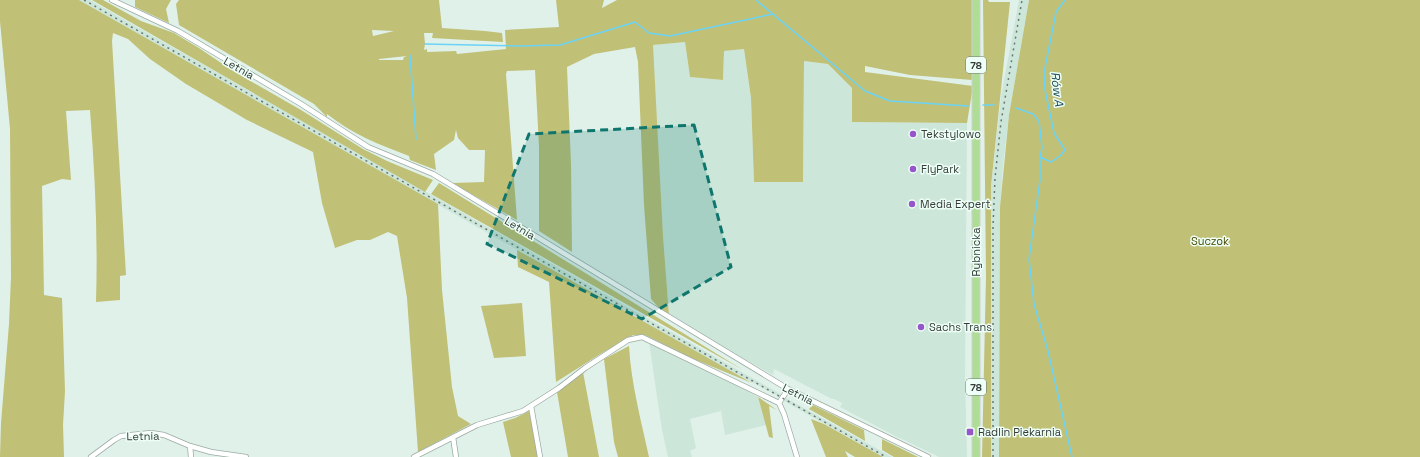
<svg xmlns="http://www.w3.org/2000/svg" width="1420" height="457" font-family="'Space Grotesk',sans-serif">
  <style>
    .built { fill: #cde6da }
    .green { fill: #c1c077; fill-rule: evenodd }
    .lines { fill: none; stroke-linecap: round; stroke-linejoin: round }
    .stream { stroke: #6ad3f6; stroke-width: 1.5 }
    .minor-casing { stroke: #9baba3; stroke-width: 6 }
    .primary-casing { stroke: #cfd0cf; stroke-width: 9 }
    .minor { stroke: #fff; stroke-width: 4.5 }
    .primary { stroke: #aedd95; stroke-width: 7 }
    .rail { stroke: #6c7571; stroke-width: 1.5; stroke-dasharray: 2 4; stroke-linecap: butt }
    .marked { fill: #0f766e; fill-opacity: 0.2; stroke: #0f766e; stroke-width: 3; stroke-dasharray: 8 5; stroke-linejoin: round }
    .poi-dot { fill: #9755ca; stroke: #edfff6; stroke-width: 1.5 }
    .labels { text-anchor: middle; stroke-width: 3; stroke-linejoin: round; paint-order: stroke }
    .shield { fill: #edfff6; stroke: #6c7671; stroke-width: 1 }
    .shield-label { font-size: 10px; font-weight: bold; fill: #353b38 }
    .street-label { font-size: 11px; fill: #353b38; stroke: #edfff6 }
    .poi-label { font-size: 11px; fill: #353b38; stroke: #edfff6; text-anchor: start }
    .park-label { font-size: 11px; fill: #4a4802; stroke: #edfff6 }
    .water-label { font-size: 12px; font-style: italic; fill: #1c4a59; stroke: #edfff6 }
  </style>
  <rect width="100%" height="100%" fill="#e0f1e9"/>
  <path class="built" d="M79,0H90L782,395L780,397L721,366Z
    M1019,0H1029L1009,115L1003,166L1000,207L999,457H991V186L1001,96Z
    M685,42L690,77L723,80L724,51L744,49L751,98L754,182H803L804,61L828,64L852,88V122L967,123L965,378L967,457H939L908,442L902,439H901L840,407L842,403L834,399H832L774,369L773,375L699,334L669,315L663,236L652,45Z
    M649,342L726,379L758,397L766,425L725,435L721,411L690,419L696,448L690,451L692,457H668L662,430Z
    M786,398L892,457H883L784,401Z"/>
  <path class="green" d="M0,0H79L438,204L442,290L452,387L458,416L471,424L418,452L407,298L397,236L388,232L370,240H357L335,248L322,203L313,152L247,120L186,84L150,59L128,39L113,33L112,41L126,275L120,276V300L96,302C98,238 95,174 90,110L66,111L71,180L62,179L42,186L44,295L62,298L65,391L63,425L64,457H0L1,423L9,324L11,277L10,129L0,21Z
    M92,0H103L141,21L174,33L199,48L233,71L301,110L363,149L387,161L433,180L425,192Z
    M135,0H171L166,9L169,23L135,7Z
    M179,0H439L442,28L485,31L502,33L503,42L432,38L433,33H424L425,44L424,50L427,49V52L456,51L457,54L506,49L505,30L559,27L556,0H604L602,8L617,0H972V80L910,75L865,66V72L973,86L967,123L852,122V88L828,64L804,61L803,182H754L751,98L744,49L724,51L723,80L690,77L685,42L653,45L663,236L669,315L659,308L651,299L644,205L638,62L635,47L594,54L567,67L571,164L572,252L539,231V147L535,70L507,71L506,74L517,220L452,183L484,182L485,150H469L458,138L456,130L454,140L434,154L436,170L410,160L409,156C380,145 352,134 327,114V117L314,104L179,25L176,4ZM372,30L394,31L373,36ZM407,56L404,57L403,60H379V59Z
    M983,0H988L989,2H1010L991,186V457H982L986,276Z
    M1029,0H1420V457H999L1000,207L1009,115Z
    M439,183L743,370L431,194Z
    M517,250L537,261L752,383L691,358L645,335H633L602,353L556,382L549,282L518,267Z
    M522,303L526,356L494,358L481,306Z
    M629,346C631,383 641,420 649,457H618L614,442L604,359Z
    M583,372L599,457H568L557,392Z
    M758,397L777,410L769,406L773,438L769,437Z
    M813,405L864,430L865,441L809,409Z
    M529,411L539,457H511L503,422L515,418Z
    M811,419L824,424L883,457H855L845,451L848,457H826Z
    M882,439L918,457H894L882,450Z"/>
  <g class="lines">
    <path class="stream" d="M756,0L865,91L890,101L968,106
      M425,44L520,46L560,45L635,22L649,33L670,36L773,14
      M410,55L416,139
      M983,105H994
      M1016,108L1033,114L1039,121L1042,148L1040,157V180L1029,259L1034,304L1048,351L1072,457
      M1040,157L1051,162L1060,156L1065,150L1054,133L1045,90L1044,73L1056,12L1065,0"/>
    <g class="minor-casing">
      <path id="minor" d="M112,0L178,31L301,104L368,147L433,174L788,389L928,457
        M779,403L788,389
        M531,406L540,457
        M453,437L456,457
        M190,446L191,457
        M91,457L114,440L121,436L151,433L164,435L190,446L211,452L246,457
        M414,457L477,425L523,411L559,388L585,368L628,340L642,337L779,403L784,414L797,457"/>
    </g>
    <g class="primary-casing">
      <path id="primary" d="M976,457V0"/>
    </g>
    <use href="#minor" class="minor"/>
    <use href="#primary" class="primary"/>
    <path class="rail" d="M84,0L886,457
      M993,457V227L995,178L1001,122L1022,0"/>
  </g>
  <path class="marked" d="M694,125L731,267L642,319L487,244L529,134Z"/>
  <g class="poi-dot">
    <circle cx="913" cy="134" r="4"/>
    <circle cx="913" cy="169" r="4"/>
    <circle cx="912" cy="204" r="4"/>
    <circle cx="921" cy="327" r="4"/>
    <rect x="966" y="428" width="8" height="8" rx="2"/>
  </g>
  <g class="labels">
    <g class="shield">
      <rect x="966" y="57" width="20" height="16" rx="3"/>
      <rect x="966" y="379" width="20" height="16" rx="3"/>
    </g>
    <g class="shield-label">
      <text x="976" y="69">78</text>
      <text x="976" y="391">78</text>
    </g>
    <g class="street-label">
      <text transform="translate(239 68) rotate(30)" y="4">Letnia</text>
      <text transform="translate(520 228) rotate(31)" y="4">Letnia</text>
      <text transform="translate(976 252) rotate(-90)" y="4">Rybnicka</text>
      <text transform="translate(798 394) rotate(27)" y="4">Letnia</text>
      <text transform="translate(143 436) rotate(-1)" y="4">Letnia</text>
    </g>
    <g class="poi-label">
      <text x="921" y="138">Tekstylowo</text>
      <text x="921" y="173">FlyPark</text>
      <text x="920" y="208">Media Expert</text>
      <text x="929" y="331">Sachs Trans</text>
      <text x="978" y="436">Radlin Piekarnia</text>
    </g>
    <g class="park-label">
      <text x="1210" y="245">Suczok</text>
    </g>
    <g class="water-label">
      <text transform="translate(1057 89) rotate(83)" y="4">Rów A</text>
    </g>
  </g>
</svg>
